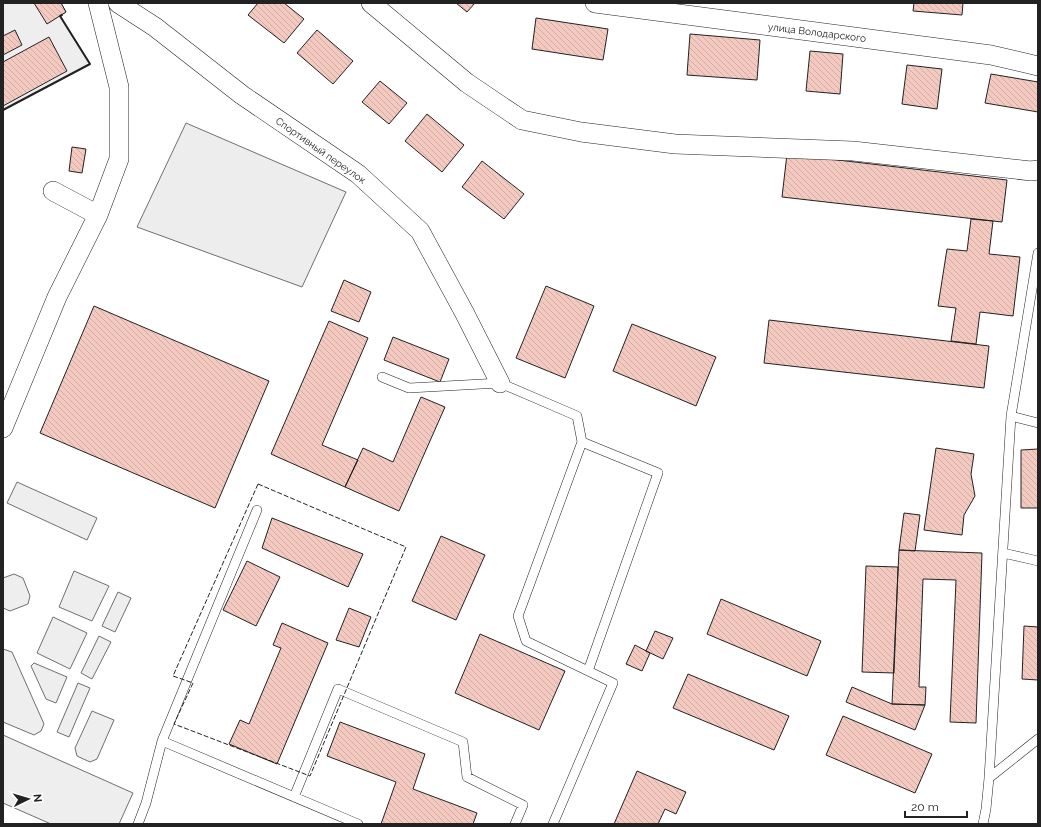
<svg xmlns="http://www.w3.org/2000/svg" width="1041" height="827" viewBox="0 0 1041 827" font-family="Raleway,sans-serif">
	<defs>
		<pattern id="building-back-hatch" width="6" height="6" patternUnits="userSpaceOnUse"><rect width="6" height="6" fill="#f3c9c0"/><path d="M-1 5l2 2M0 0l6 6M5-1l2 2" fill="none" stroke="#d0aca5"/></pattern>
	</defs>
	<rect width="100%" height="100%" fill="#fff"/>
	<path fill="#eee" stroke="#6f6f6f" d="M3 3H61L66 12 60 16 90 64 3 110Z
		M17 482 97 518 87 540 7 503Z
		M74 571 109 586 92 621 59 607Z
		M14 574 23 578 30 596 28 604 10 611 3 608V578Z
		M118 592 131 598 115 632 102 626Z
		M53 617 87 633 70 669 37 653Z
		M99 636 111 642 92 679 81 673Z
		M3 649 12 652 44 724 41 731 34 735 3 722Z
		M34 663 67 677 56 703 46 699 31 666Z
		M78 683 90 688 69 737 57 732Z
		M92 711 114 720 97 759 90 762 77 756 75 748Z
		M3 735 133 793 119 824H51L3 803Z"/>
	<path fill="#ededed" stroke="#6f6f6f" d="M186 123 346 192 302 287 137 227Z"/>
	<path fill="url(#building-back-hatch)" stroke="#222" d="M34 3H61L66 12 47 24Z
		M258 3H284L304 19 284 43 248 15Z
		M456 3H475L467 12Z
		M914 3H963L962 15 913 11Z
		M536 18 608 29 603 60 532 49Z
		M15 30 22 45 3 55V36Z
		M317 30 353 61 333 84 297 53Z
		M690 34 760 40 757 80 687 75Z
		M49 37 67 71 3 106V62Z
		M810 51 843 54 840 94 806 91Z
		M907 65 942 69 937 109 902 104Z
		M991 74 1038 82V112L985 103Z
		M380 81 407 103 389 124 362 102Z
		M427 114 464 145 442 172 405 141Z
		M72 147 86 149 82 173 69 171Z
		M787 154 1007 180 1002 222 782 197Z
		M482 161 524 194 504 219 462 187Z
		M971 219 993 221 989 254 1020 257 1013 316 980 312 976 344 951 341 956 308 938 306 947 249 967 251Z
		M344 280 371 292 359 322 331 311Z
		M546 286 594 306 565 378 516 358Z
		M94 306 269 381 215 508 40 433Z
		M769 320 989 346 984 388 764 363Z
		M329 321 368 338 322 445 358 460 345 487 271 454Z
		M632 324 716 357 696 406 613 371Z
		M393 337 449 359 440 382 384 360Z
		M421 397 445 407 399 511 345 487 363 448 393 462Z
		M936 448 974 454 971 474 975 496 964 515 962 535 924 530Z
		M1038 449V508H1021V450Z
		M904 513 920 515 915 551 899 550Z
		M272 518 363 554 348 587 262 548Z
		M441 536 485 555 456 620 412 601Z
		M899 550 982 553 976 723 950 722 956 580 923 579 919 687H926L925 705 892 704Z
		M247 561 280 577 256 626 223 610Z
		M866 566 898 567 894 673 862 672Z
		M721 599 821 641 807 676 707 634Z
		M349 608 371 617 359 647 336 640Z
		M282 623 328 643 277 764 229 744 240 720 249 724 281 648 273 645Z
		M1024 626 1038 627V680L1022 679Z
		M655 631 673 638 663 659 646 651Z
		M480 634 565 671 539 730 455 693Z
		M635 645 650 653 642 671 626 664Z
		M688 674 789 716 774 750 673 708Z
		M852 687 892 704 925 705 915 730 846 702Z
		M843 716 932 754 915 793 826 755Z
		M340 722 425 754 413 789 477 813 473 824H381L396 782 327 756Z
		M637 771 686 792 676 814 665 809 658 824H614Z"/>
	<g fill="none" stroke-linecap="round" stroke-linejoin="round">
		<defs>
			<path id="lane" d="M1038 253 1011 416 1038 423
				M382 377 409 388 500 383 577 416 582 442 518 616 526 641 613 683 553 824
				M582 442 658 473 588 671
				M1003 553 1038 561
				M162 741 257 510
				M989 778 1038 739
				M294 797 338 689 463 742 467 777 523 805 515 824
				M138 824 146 803 162 741 358 824
				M983 824 986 809 989 778 1011 416"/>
			<path id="street" d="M118 3 155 27 242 95 358 174 420 231 464 312 500 383
				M371 3 467 83 522 120 581 132 675 144 853 151 1031 171 1038 170
				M595 3 991 55 1038 66
				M53 191 98 215
				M3 428 57 297 98 215 119 159V87L98 3"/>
		</defs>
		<use href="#lane" stroke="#222" stroke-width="10"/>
		<use href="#street" stroke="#222" stroke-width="20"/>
		<use href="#lane" stroke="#fff" stroke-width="9"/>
		<use href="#street" stroke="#fff" stroke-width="19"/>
		<path stroke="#222" stroke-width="1" stroke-dasharray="5 2" stroke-linecap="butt" d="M258 484 406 547 310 776 174 724 193 683 173 676Z"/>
		<path stroke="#222" stroke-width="2" d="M3 110 90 64 60 16 62 15"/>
	</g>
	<g text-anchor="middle" stroke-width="3" stroke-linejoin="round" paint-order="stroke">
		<g font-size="10" fill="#222" stroke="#fff">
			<text transform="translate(817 32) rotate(7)" y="4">улица Володарского</text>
			<text transform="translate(321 150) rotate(35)" y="4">Спортивный переулок</text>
		</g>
	</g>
	<rect width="1041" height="827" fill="none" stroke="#222222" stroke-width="8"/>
	<g transform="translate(28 799) rotate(85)" stroke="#ffffff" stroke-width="3" paint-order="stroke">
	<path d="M0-3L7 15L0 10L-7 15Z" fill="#222222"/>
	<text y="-6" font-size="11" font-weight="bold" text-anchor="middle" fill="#222222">N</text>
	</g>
	<path d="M905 811v6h62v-6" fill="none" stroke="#222222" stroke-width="2"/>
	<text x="911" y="811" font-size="12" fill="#222222" stroke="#ffffff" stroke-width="3" paint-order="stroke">20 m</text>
</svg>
